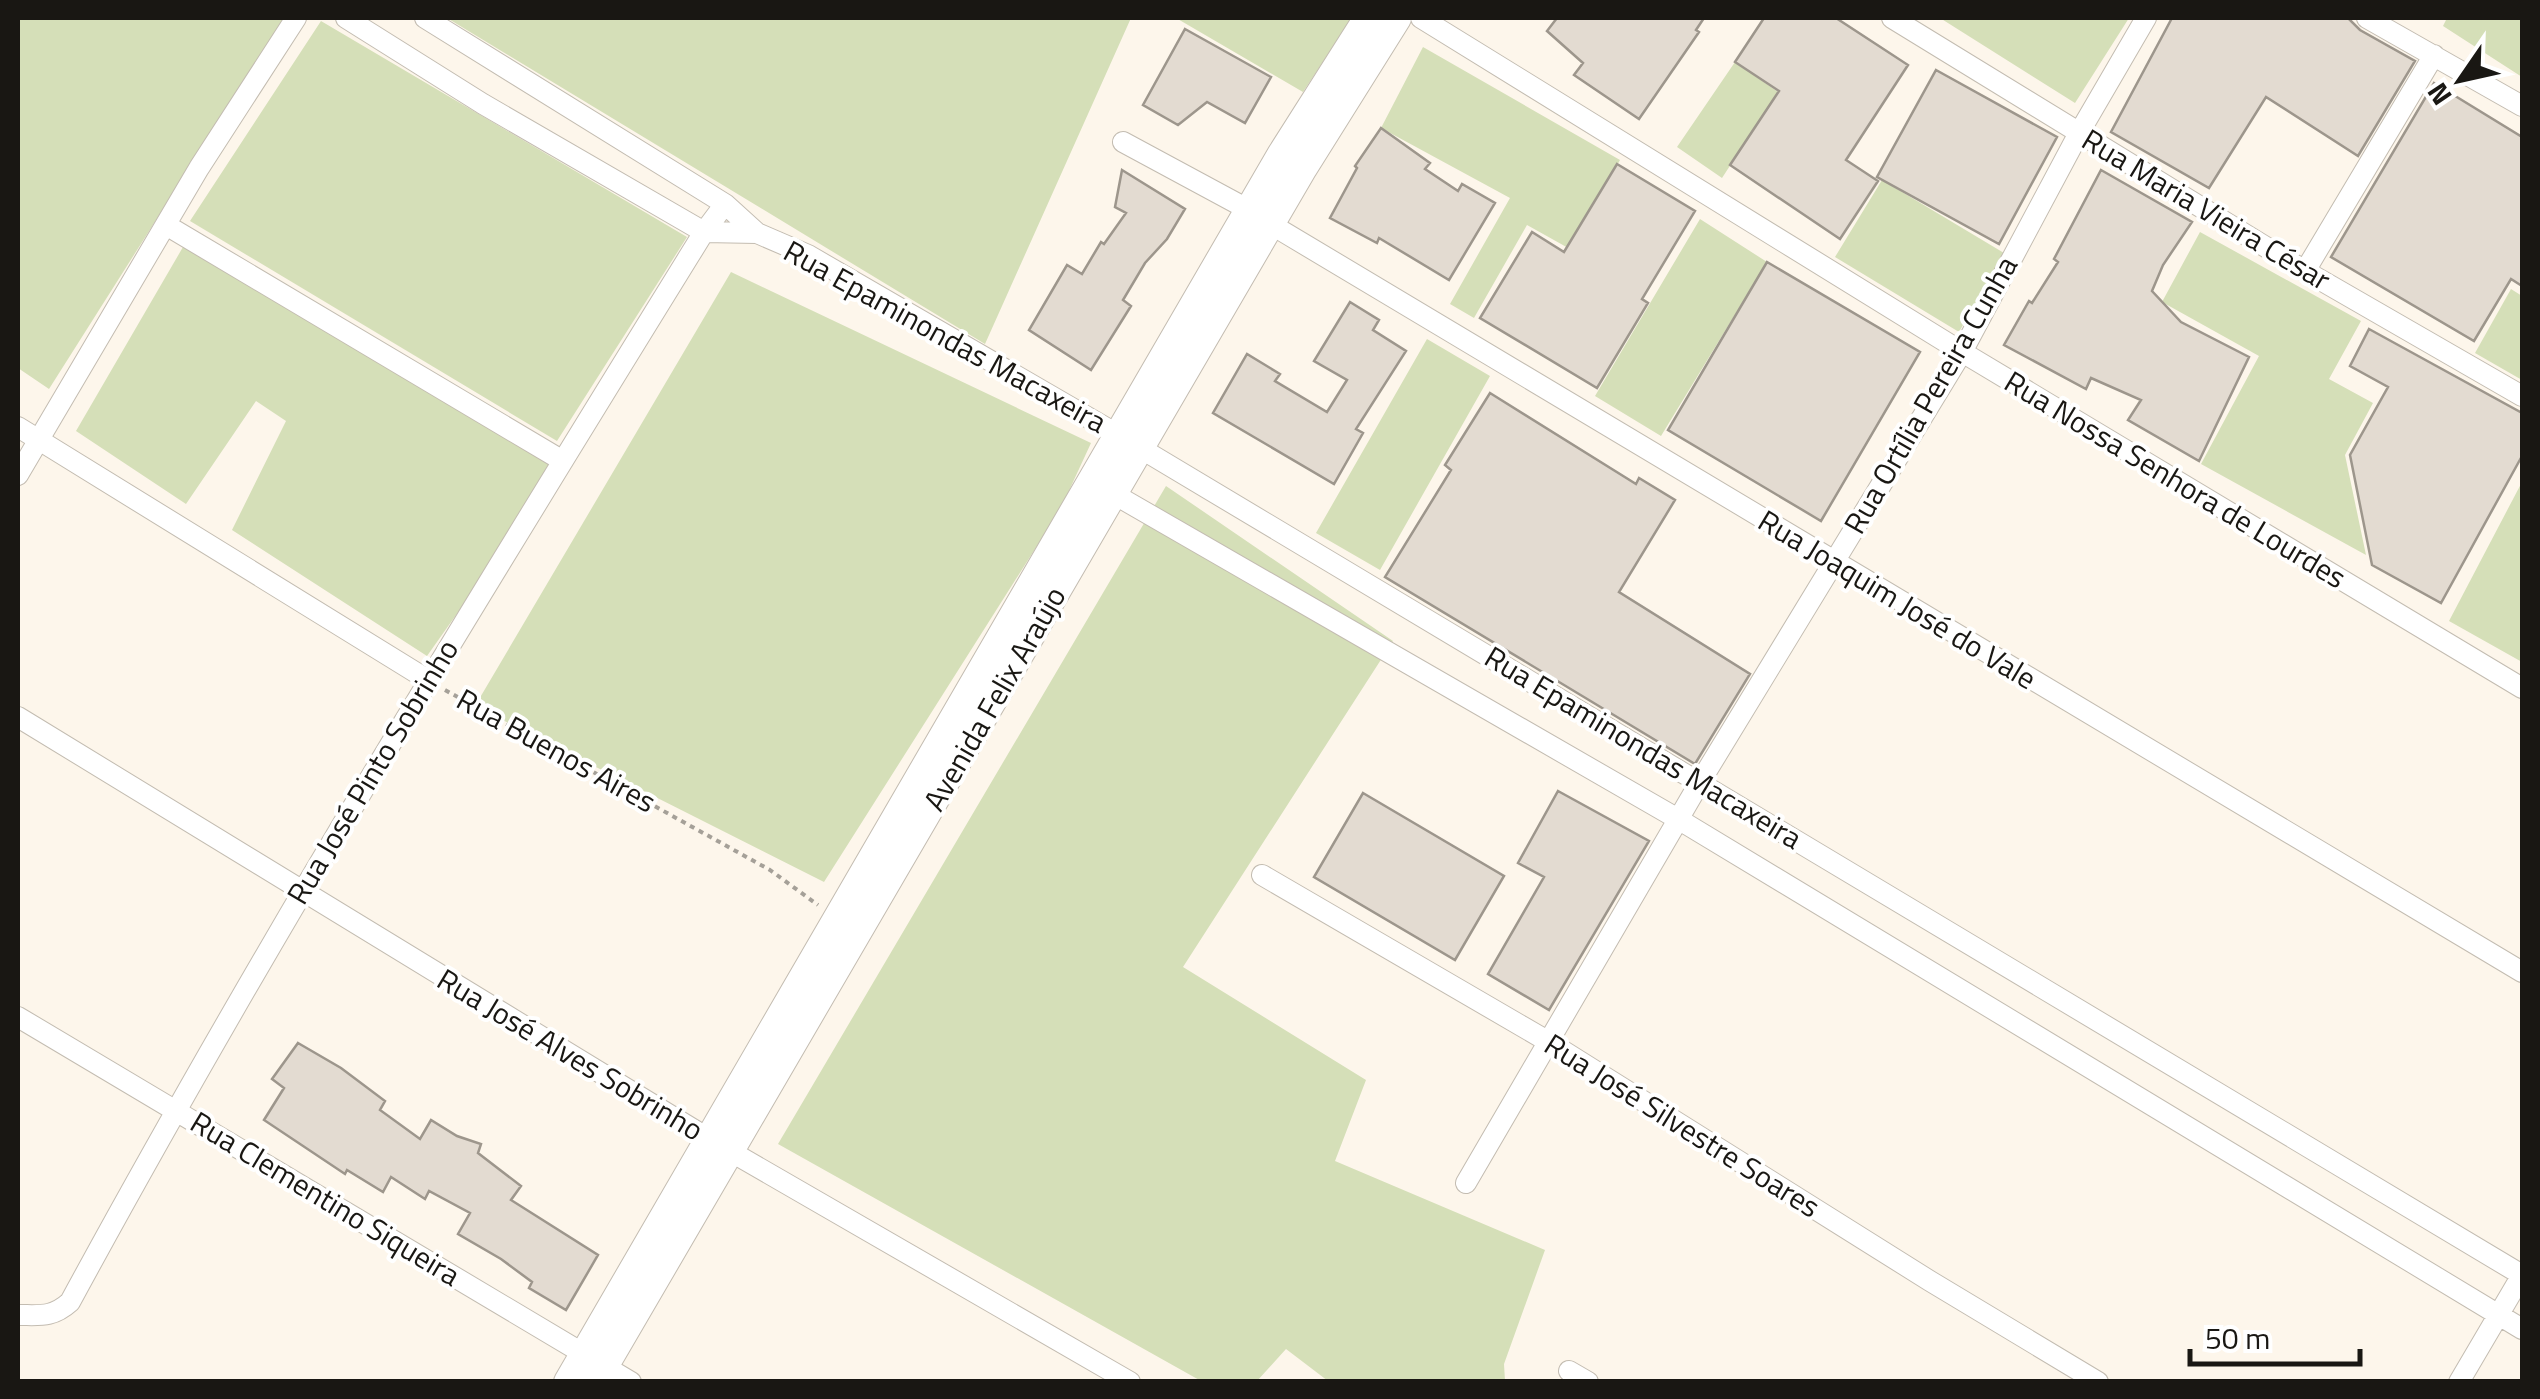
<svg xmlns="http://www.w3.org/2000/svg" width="2540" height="1399" viewBox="0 0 2540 1399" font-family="'Titillium Web',sans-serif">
	<rect width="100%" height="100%" fill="#fdf6eb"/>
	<path fill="#d5dfb8" d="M18 18H284L49 389 18 368Z
		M447 18H1131L985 344Z
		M1176 18H1352L1303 92Z
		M1940 18H2129L2075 103Z
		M2447 18H2522V77L2443 26Z
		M321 21 687 237 557 441 190 221Z
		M1423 47 1620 160 1570 249 1527 225 1474 318 1450 304 1510 198 1381 128Z
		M1735 62 1778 92 1722 178 1677 147Z
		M1882 180 2004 253 1959 332 1835 257Z
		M1700 219 1767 262 1661 436 1595 396Z
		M2200 232 2361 321 2329 379 2373 403 2345 455 2366 555 2201 464 2259 356 2162 302Z
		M183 247 553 455 548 485 427 656 232 530 286 421 256 401 186 504 76 431Z
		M731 272 1091 443 1061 508 824 882 475 706Z
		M2511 289 2522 296V380L2475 353Z
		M1427 339 1490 376 1380 570 1316 533Z
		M2522 482V662L2449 621Z
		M1166 486 1393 641 1183 967 1366 1080 1335 1161 1545 1250 1504 1364 1505 1381H1328L1286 1349 1257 1381H1201L778 1144Z"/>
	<path fill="#e3dbd1" stroke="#9d968c" stroke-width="2.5" d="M1557 18H1704L1696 30 1699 32 1639 119 1574 75 1583 63 1547 31Z
		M1764 18H1836L1908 65 1846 160 1878 181 1840 239 1730 165 1779 91 1735 62Z
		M2172 18H2348L2360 30 2415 61 2358 156 2266 97 2209 188 2111 132Z
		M1185 29 1271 77 1245 123 1207 102 1178 125 1143 105Z
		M1936 70 2057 137 1999 244 1877 177Z
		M2434 83 2522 137V286L2511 279 2474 341 2331 257Z
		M1381 128 1430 163 1425 169 1458 191 1462 184 1495 203 1449 280 1379 238 1377 243 1330 218 1357 168 1355 166Z
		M1617 164 1695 211 1642 299 1648 303 1597 388 1480 318 1532 232 1564 252Z
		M1122 170 1185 209 1167 239 1145 263 1123 300 1131 306 1091 370 1029 330 1067 265 1082 274 1101 242 1104 244 1126 213 1115 207Z
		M2101 170 2192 222 2163 265 2152 291 2181 322 2249 357 2199 461 2128 420 2141 400 2091 378 2086 389 2004 345 2029 301 2032 303 2058 262 2054 259Z
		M1767 262 1920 352 1821 521 1668 430Z
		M1350 302 1379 320 1373 330 1406 351 1356 429 1363 433 1334 484 1213 413 1247 354 1280 374 1275 381 1327 412 1347 380 1314 361Z
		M2369 329 2522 413V456L2441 603 2372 565 2350 455 2388 387 2350 366Z
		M1490 393 1636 484 1639 478 1675 500 1619 592 1750 674 1695 764 1385 577 1451 470 1445 465Z
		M1558 791 1649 841 1549 1010 1488 974 1544 877 1518 863Z
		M1363 793 1504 876 1455 960 1314 877Z
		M298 1043 341 1068 385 1101 380 1110 420 1139 431 1120 457 1136 481 1144 478 1153 521 1186 511 1200 598 1255 566 1310 529 1288 532 1282 501 1259 458 1234 470 1213 429 1191 425 1199 391 1177 383 1192 347 1170 345 1174 264 1120 284 1088 272 1079Z"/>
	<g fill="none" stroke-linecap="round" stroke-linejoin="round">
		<defs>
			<path id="street" d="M346 18 483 104 704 232 757 233 808 255 1120 436 2522 1275
				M425 18 725 204 757 233
				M1421 18 1962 352 2522 688
				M1892 18 2305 271 2522 396
				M2367 18 2522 106
				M1123 142 1251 211
				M166 225 563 461
				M1272 225 2522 972
				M2305 271 2434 55
				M18 427 428 680
				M18 475 199 168 296 18
				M1105 489 1678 819 2522 1329
				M18 717 709 1139 1130 1382
				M1262 875 1549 1042 1930 1281 2098 1382
				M18 1017 631 1382
				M1466 1183 1700 782 1962 352 2079 133 2146 18
				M18 1315C40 1315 52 1318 70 1302 268 937 486 585 704 232L725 204
				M1569 1371 1588 1382
				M2459 1382 2522 1275"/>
			<path id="secondary" d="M568 1382 1281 155 1368 18
				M595 1382 1303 168 1397 18"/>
		</defs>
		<use href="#street" stroke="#c3bcb1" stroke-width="22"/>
		<use href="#secondary" stroke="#c3bcb1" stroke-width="30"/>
		<path stroke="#a5a098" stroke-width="4" stroke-dasharray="5 5" stroke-linecap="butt" d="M445 690 770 870 818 905"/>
		<use href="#street" stroke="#fff" stroke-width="20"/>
		<use href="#secondary" stroke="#fff" stroke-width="28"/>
	</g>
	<g text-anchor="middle" stroke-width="8" stroke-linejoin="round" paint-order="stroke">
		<g font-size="30" fill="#191713" stroke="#fff">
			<text transform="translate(2206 210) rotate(31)" y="10">Rua Maria Vieira César</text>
			<text transform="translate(945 337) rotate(29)" y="10">Rua Epaminondas Macaxeira</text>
			<text transform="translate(1931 395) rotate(-60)" y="10">Rua Ortília Pereira Cunha</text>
			<text transform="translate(2175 480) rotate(31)" y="10">Rua Nossa Senhora de Lourdes</text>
			<text transform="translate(1897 600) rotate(31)" y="10">Rua Joaquim José do Vale</text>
			<text transform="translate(995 699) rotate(-60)" y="10">Avenida Felix Araújo</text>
			<text transform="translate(1643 748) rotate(31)" y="10">Rua Epaminondas Macaxeira</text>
			<text transform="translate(556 751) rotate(29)" y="10">Rua Buenos Aires</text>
			<text transform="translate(373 772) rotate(-59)" y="10">Rua José Pinto Sobrinho</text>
			<text transform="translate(570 1055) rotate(31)" y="10">Rua José Alves Sobrinho</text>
			<text transform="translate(1682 1126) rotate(32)" y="10">Rua José Silvestre Soares</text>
			<text transform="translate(325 1199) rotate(31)" y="10">Rua Clementino Siqueira</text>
		</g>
	</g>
	<rect width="2540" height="1399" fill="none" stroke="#191713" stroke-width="40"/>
	<g transform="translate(2460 80) rotate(236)" stroke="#ffffff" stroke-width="8" paint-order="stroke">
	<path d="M0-8L18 38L0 25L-18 38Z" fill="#191713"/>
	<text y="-15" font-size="28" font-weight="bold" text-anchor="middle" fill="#191713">N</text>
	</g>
	<path d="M2190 1349v15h170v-15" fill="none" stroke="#191713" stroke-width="5"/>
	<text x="2205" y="1349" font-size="30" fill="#191713" stroke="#ffffff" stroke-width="8" paint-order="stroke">50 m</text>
</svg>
